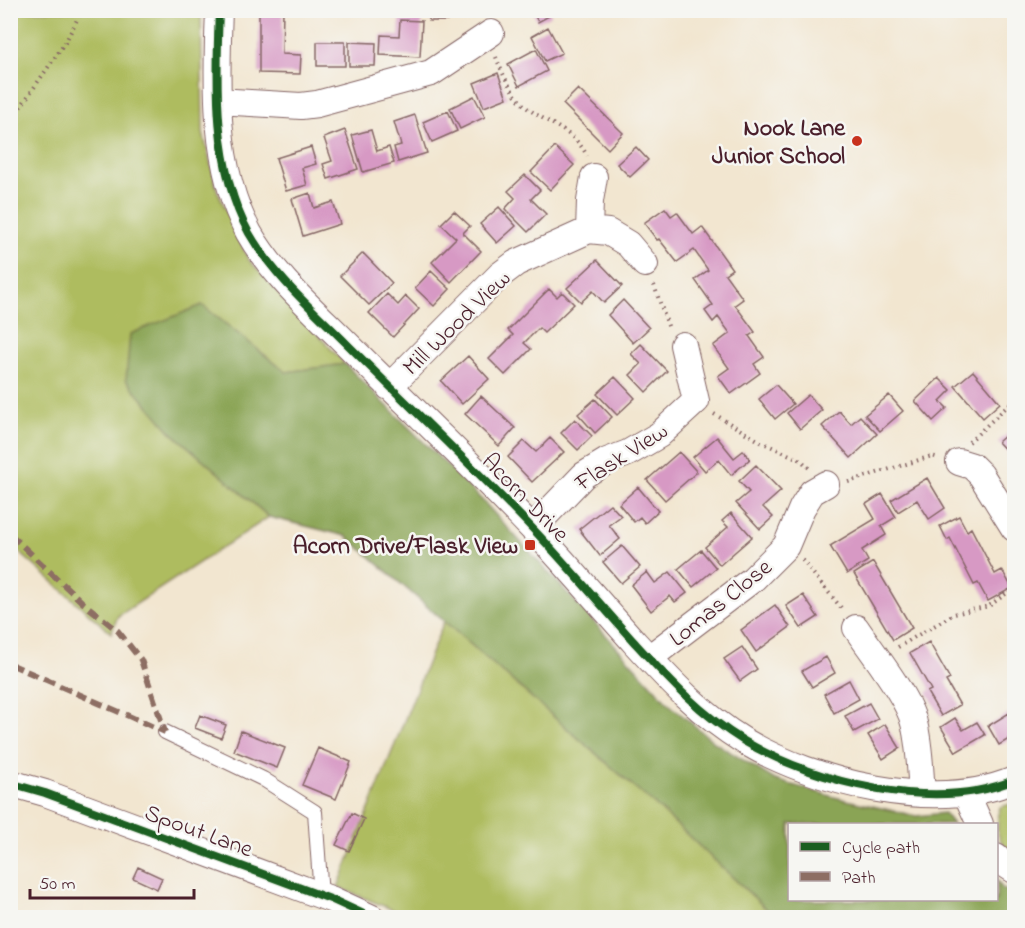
<svg xmlns="http://www.w3.org/2000/svg" width="1025" height="928" viewBox="0 0 1025 928" font-family="'Indie Flower',sans-serif">
	<rect width="100%" height="100%" fill="#f6f6f2"/>
	<filter id="ink" filterUnits="userSpaceOnUse"><feTurbulence type="fractalNoise" baseFrequency=".0167" numOctaves="2"/><feDisplacementMap in="SourceGraphic" scale="12" xChannelSelector="R" yChannelSelector="G"/><feConvolveMatrix kernelMatrix="1 2 1 2 8 2 1 2 1" color-interpolation-filters="sRGB"/></filter>
	<filter id="wash" filterUnits="userSpaceOnUse"><feTurbulence type="fractalNoise" baseFrequency=".008" numOctaves="4" result="noise"/><feDisplacementMap in="SourceGraphic" scale="24" xChannelSelector="R" yChannelSelector="G"/><feGaussianBlur stdDeviation="1.35" result="paint"/><feColorMatrix in="noise" values="0 0 0 0 0 0 0 0 0 0 0 0 0 0 0 0 0 1.4 0 .05"/><feComposite in="paint" operator="in"/></filter>
	<g filter="url(#wash)">
		<rect width="100%" height="100%" fill="#f2e6d0"/>
		<path fill="#aebc5e" stroke="#7c6e44" stroke-width="1.5" d="M11 11H201L203 133 217 190 248 259 345 364 286 372 202 305 170 431 269 517 118 616 111 633 11 545Z
			M444 621 662 811 775 917H410L338 887Z
			M1014 803V853H1013C994 838 996 830 1000 807Z"/>
		<path fill="#8aa455" stroke="#6a6240" stroke-width="1.5" d="M202 305 286 372 345 364 483 501 670 705 714 742 775 780 834 797 916 816 944 813 953 824H790V900H996L997 881 1003 889 1014 893V917H775L662 811 346 536 269 517 170 431 126 380 130 334Z"/>
		<g id="blocks">
			<path fill="#d799c4" d="M259 10H283L282 54 301 55 300 74 259 73Z
				M429 10H472V14H447V21H429Z
				M532 10H549L551 15 538 22Z
				M400 20 422 21 420 57 380 55 381 35 399 36Z
				M548 27 562 53 545 61 532 36Z
				M317 42H345V66H317Z
				M349 42 376 43 375 66H349Z
				M536 49 547 71 519 86 508 64Z
				M498 73 507 98 484 107 474 83Z
				M578 89 623 133 608 149 563 104Z
				M474 96 485 117 460 129 450 108Z
				M448 111 457 131 432 142 423 122Z
				M415 115 427 153 398 162 394 147 401 145 394 122Z
				M345 130 358 169 328 179 323 164 332 161 324 138Z
				M371 130 377 151 389 147 394 163 363 172 352 135Z
				M311 147 316 164 302 168 307 185 286 191 276 158Z
				M555 147 574 165 550 190 531 172Z
				M636 147 648 160 630 177 617 164Z
				M525 175 540 190 531 199 546 214 528 232 505 209 515 198 508 191Z
				M310 193 314 208 333 202 340 224 303 236 292 199Z
				M499 207 516 226 497 243 480 224Z
				M665 208 671 216 677 212 693 234 702 227 732 269 725 274 743 299 735 305 755 332 749 336 764 357 754 364 760 373 731 394 718 376 729 368 713 346 730 333 718 317 713 322 705 311 713 305 695 280 708 270 694 250 677 262 659 239 657 240 644 223Z
				M454 211 470 226 463 233 481 251 451 282 432 262 456 238 441 224Z
				M363 253 392 283 369 305 340 276Z
				M597 260 622 286 604 303 593 291 581 302 567 288Z
				M431 271 450 289 434 306 415 288Z
				M549 289 557 297 562 292 574 304 544 333 539 328 524 343 531 349 505 375 489 359 513 335 508 330Z
				M387 294 398 305 406 296 419 309 393 337 369 313Z
				M623 300 649 328 633 343 608 315Z
				M641 344 667 371 646 392 630 375 641 364 631 354Z
				M468 356 489 379 462 404 441 381Z
				M973 371 1000 403 983 418 955 386Z
				M615 377 635 398 617 415 597 394Z
				M939 378 951 390 940 401 947 408 933 421 915 401Z
				M776 385 793 404 775 419 759 399Z
				M808 395 822 410 800 429 787 413Z
				M889 395 903 411 880 431 865 415Z
				M481 396 515 428 499 446 465 414Z
				M595 399 612 417 595 433 578 414Z
				M839 411 851 424 860 416 877 434 851 458 822 426Z
				M575 419 592 436 578 450 561 433Z
				M1014 428V457L1013 458 998 442Z
				M717 437 734 458 743 451 750 459 731 475 719 460 705 471 693 457Z
				M550 438 564 452 532 482 508 457 524 441 536 452Z
				M679 452 697 472 665 500 647 480Z
				M756 465 781 491 763 507 773 517 760 529 736 503 749 492 739 481Z
				M927 478 945 508 929 519 917 500 898 512 891 500Z
				M638 487 658 511 645 523 640 517 634 522 619 504Z
				M882 494 896 517 881 526 886 535 862 550 868 561 847 574 830 546 875 519 866 504Z
				M610 504 621 516 609 525 620 539 600 556 579 529Z
				M731 513 752 537 720 565 705 547 728 527 722 521Z
				M959 516 967 531 971 528 995 574 1002 570 1012 588 988 601 978 583 974 585 950 538 947 540 940 526Z
				M622 546 640 567 621 583 603 562Z
				M701 550 716 568 693 587 678 569Z
				M873 562 912 628 893 640 854 574Z
				M647 572 655 583 670 572 687 593 675 602 670 596 651 611 631 585Z
				M803 595 818 617 801 628 786 606Z
				M775 605 790 627 756 652 741 630Z
				M929 642 950 679 946 681 960 705 941 716 927 692 931 690 910 653Z
				M742 647 757 669 740 681 724 659Z
				M826 657 835 673 812 687 802 671Z
				M849 680 859 699 834 713 824 694Z
				M869 703 878 719 854 732 845 716Z
				M1009 713 1014 722V736L999 745 988 726Z
				M200 715 226 725 221 738 195 728Z
				M955 718 963 730 977 722 985 735 956 752 941 727Z
				M885 724 900 748 883 759 868 735Z
				M241 731 285 748 277 768 234 751Z
				M318 748 351 762 336 799 302 785Z
				M352 813 364 819 349 851 336 845Z
				M138 867 162 878 157 889 133 878Z"/>
		</g>
	</g>
	<g filter="url(#ink)">
		<use href="#blocks" fill-opacity="0" stroke="#856565" stroke-width="1.5"/>
		<g fill="none" stroke-linecap="round" stroke-linejoin="round">
			<defs>
				<path id="service" d="M165 732 263 779 315 812 321 896"/>
				<path id="minor" d="M219 10C216 82 213 168 249 233 273 275 312 309 346 343 408 405 472 465 533 529 568 566 601 605 635 643 669 680 700 714 744 741 815 783 935 813 1014 780
					M218 101 301 106 317 104 431 73 491 33
					M589 230 590 201 594 177
					M389 387 500 275 516 263 589 230 608 232 628 244 645 264
					M959 462 972 466 981 475 1014 528
					M533 528 584 475 607 461 628 453 659 435 696 401 683 345
					M856 628C872 652 908 697 914 723 920 746 920 770 922 793
					M649 658 753 579 786 546 802 508 812 492 826 484
					M10 783 45 793 333 900 372 918
					M966 793 980 824
					M996 857 1000 861 1014 870"/>
			</defs>
			<use href="#service" stroke="#856565" stroke-width="16"/>
			<use href="#minor" stroke="#856565" stroke-width="28"/>
			<path stroke="#856565" stroke-width="4" stroke-dasharray="1.5 4.5" stroke-linecap="butt" d="M496 57C502 73 512 94 525 106 546 124 575 130 587 156
				M10 122 65 43 82 10
				M654 285 669 329
				M714 414 761 442 801 460 809 468
				M969 442 1014 400
				M848 482 932 456 939 458
				M802 560 843 610
				M898 647 954 614 989 606 1014 588"/>
			<use href="#service" stroke="#fff" stroke-width="14"/>
			<use href="#minor" stroke="#fff" stroke-width="26"/>
			<path stroke="#8d6e63" stroke-width="6" stroke-dasharray="12 6" stroke-linecap="butt" d="M10 534 82 602 118 631 141 660 165 732
				M10 664 165 732"/>
			<defs>
				<path id="cycleway" d="M219 10C216 82 213 168 249 233 273 275 312 309 346 343 408 405 472 465 533 529 568 566 601 605 635 643 669 680 700 714 744 741 815 783 935 813 1014 780
					M10 783 45 793 333 900 372 918"/>
			</defs>
			<use href="#cycleway" stroke="#f6f6f2" stroke-width="11"/>
			<use href="#cycleway" stroke="#1b5e20" stroke-width="8"/>
		</g>
	</g>
	<g fill="#c8321e" stroke="#f6f6f2" stroke-width="2">
		<circle cx="857" cy="141" r="6"/>
		<rect x="524" y="539" width="12" height="12" rx="3"/>
	</g>
	<g text-anchor="middle" stroke-width="5" stroke-linejoin="round" paint-order="stroke">
		<g font-size="24" font-weight="bold" fill="#4a1f2b" stroke="#f6f6f2" text-anchor="end">
			<text x="845" y="135">Nook Lane<tspan x="845" dy="28">Junior School</tspan></text>
			<text x="518" y="553">Acorn Drive/Flask View</text>
		</g>
		<g font-size="24" fill="#4a1f2b" stroke="#f6f6f2">
			<text transform="translate(456 322) rotate(-44)" y="8">Mill Wood View</text>
			<text transform="translate(621 456) rotate(-33)" y="8">Flask View</text>
			<text transform="translate(526 497) rotate(46)" y="8">Acorn Drive</text>
			<text transform="translate(720 602) rotate(-39)" y="8">Lomas Close</text>
			<text transform="translate(199 830) rotate(20)" y="8">Spout Lane</text>
		</g>
	</g>
	<rect width="1025" height="928" fill="none" stroke="#f6f6f2" stroke-width="36"/>
	<rect x="788" y="823" width="210" height="78" fill="#f6f6f2" stroke="#b1a0a2" stroke-width="1.5"/>
	<rect x="800" y="842" width="30" height="9" fill="#1b5e20" stroke="#b1a0a2" stroke-width="1.5"/>
	<text x="842" y="853" font-size="18" fill="#4a1f2b">Cycle path</text>
	<rect x="800" y="872" width="30" height="9" fill="#8d6e63" stroke="#b1a0a2" stroke-width="1.5"/>
	<text x="842" y="883" font-size="18" fill="#4a1f2b">Path</text>
	<path d="M30 889v9h164v-9" fill="none" stroke="#4a1f2b" stroke-width="3"/>
	<text x="39" y="889" font-size="18" fill="#4a1f2b" stroke="#f6f6f2" stroke-width="4.5" paint-order="stroke">50 m</text>
</svg>
